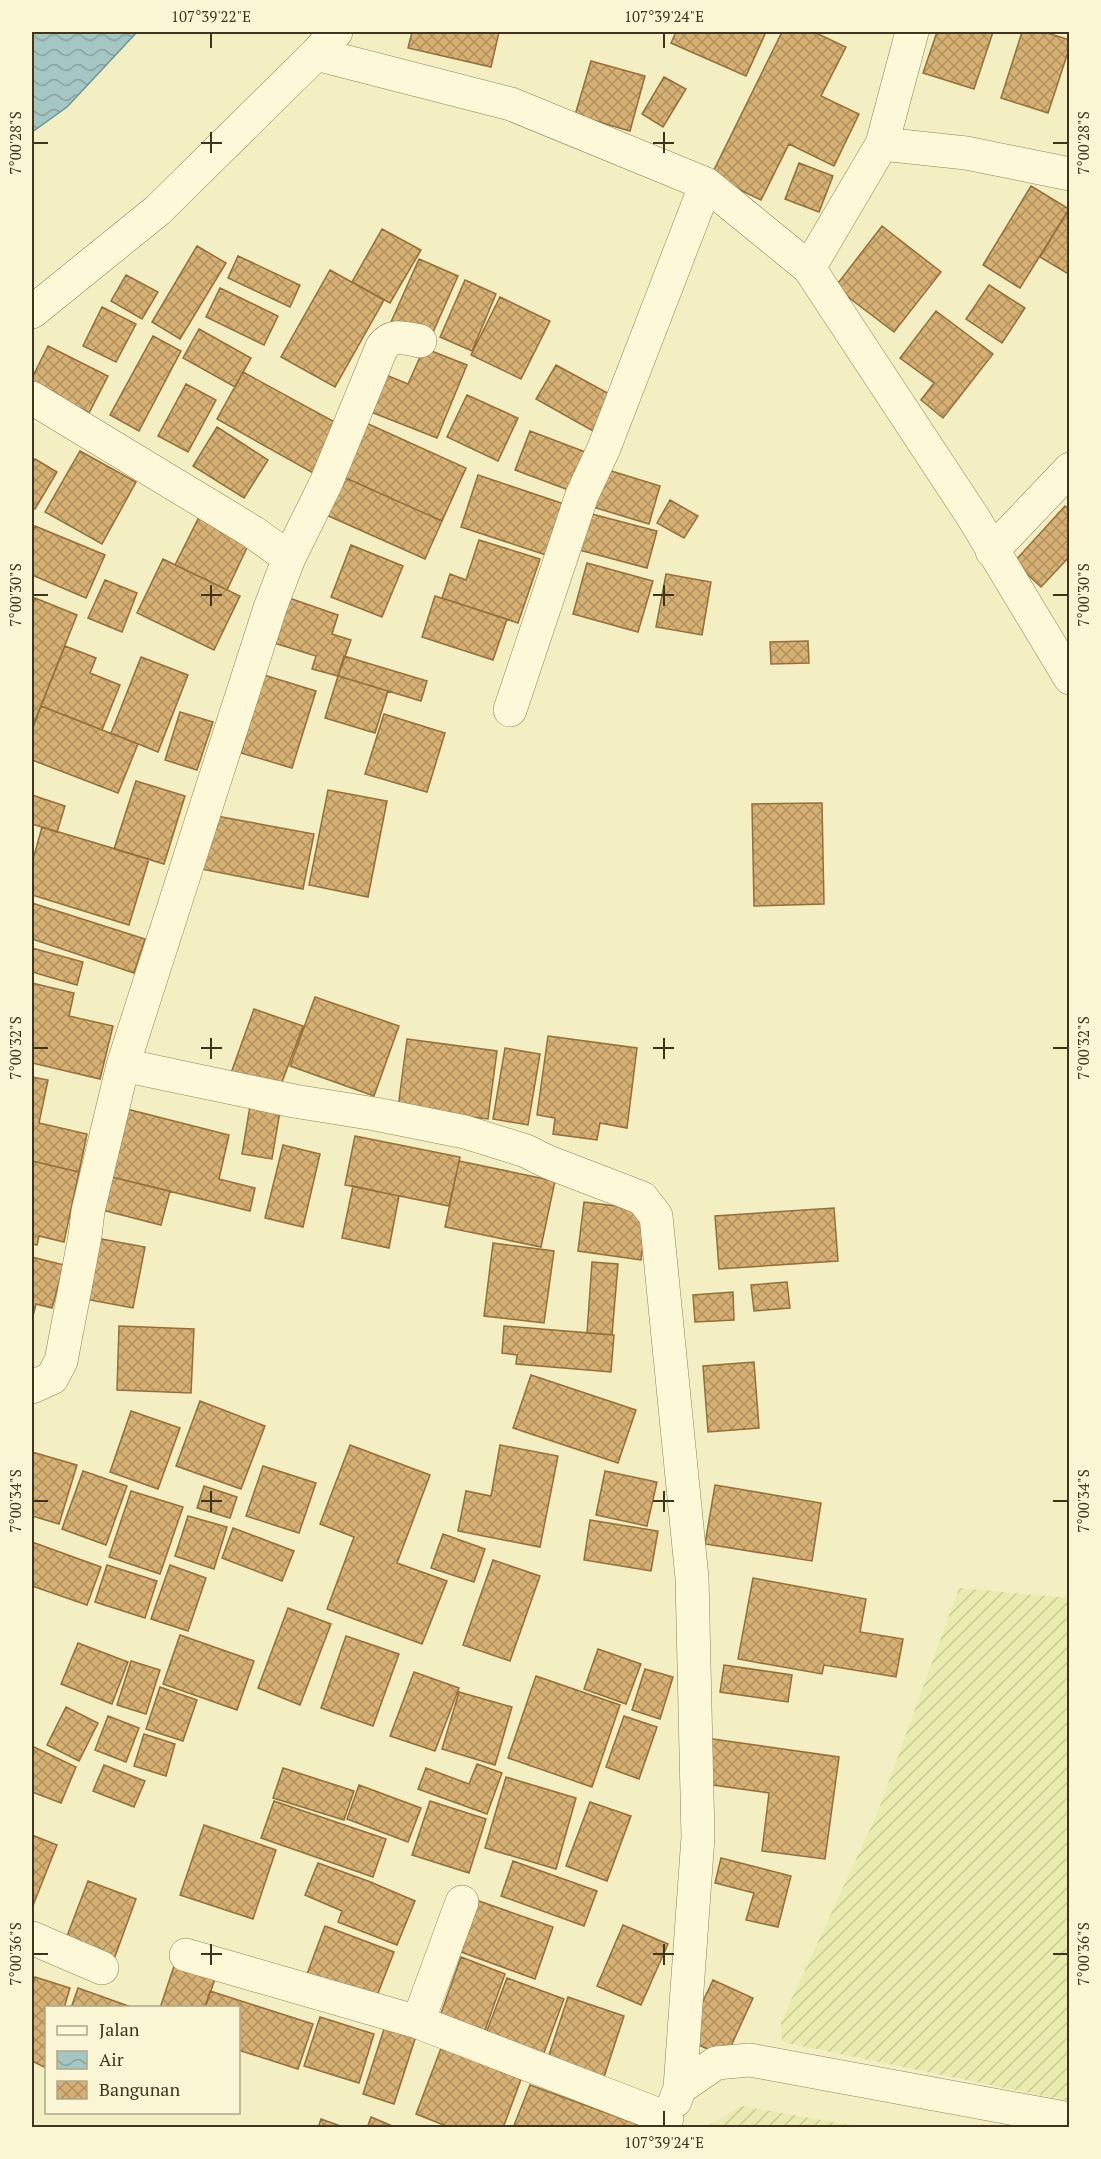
<svg xmlns="http://www.w3.org/2000/svg" width="1101" height="2159" viewBox="0 0 1101 2159" font-family="'PT Serif',serif">
	<defs>
		<pattern id="farmland-furrows" width="10" height="10" patternUnits="userSpaceOnUse" patternTransform="scale(1.5)"><rect width="10" height="10" fill="#e9ebaf"/><path d="M-1 1l2-2M0 10L10 0M9 11l2-2" fill="none" stroke="#c9ca96"/></pattern>
		<pattern id="water-waves" width="16" height="10" patternUnits="userSpaceOnUse" patternTransform="scale(1.5)"><rect width="16" height="10" fill="#a6c6c3"/><path d="M0 5q4-4 8 0t8 0" fill="none" stroke="#89a29e"/></pattern>
		<pattern id="building-cross-hatch" width="8" height="8" patternUnits="userSpaceOnUse" patternTransform="scale(1.5)"><rect width="8" height="8" fill="#d7b174"/><path d="M0 0l8 8M0 8l8-8" fill="none" stroke="#b0915f"/></pattern>
	</defs>
	<rect width="100%" height="100%" fill="#f4efc3"/>
	<path fill="url(#farmland-furrows)" d="M959 1588 1069 1598V2101L782 2042 781 2022 877 1814Z
		M742 2106 861 2127H706Z"/>
	<path fill="url(#water-waves)" stroke="#6b9694" stroke-width="1.5" d="M32 32H137L67 107 32 132Z"/>
	<path fill="url(#building-cross-hatch)" stroke="#946f39" stroke-width="1.5" d="M412 32H499L491 67 408 48Z
		M676 32H766L746 76 671 43Z
		M782 32H814L846 47 821 96 859 114 834 166 789 144 761 200 711 176Z
		M937 32H993L974 89 923 73Z
		M1022 32H1044L1070 40V46L1048 113 1001 98Z
		M591 61 645 76 630 131 575 115Z
		M664 77 686 89 663 127 642 114Z
		M799 163 833 176 819 212 785 199Z
		M1031 186 1069 209 1020 288 983 265Z
		M1069 209H1070V275L1040 257Z
		M882 226 941 272 894 332 835 287Z
		M382 229 421 250 390 303 352 282Z
		M197 246 226 263 180 339 152 322Z
		M238 256 300 285 290 307 228 278Z
		M419 259 458 276 430 339 391 322Z
		M330 270 384 300 335 387 281 357Z
		M126 275 158 292 142 319 111 301Z
		M465 280 496 294 472 351 440 337Z
		M989 285 1025 308 1002 343 966 319Z
		M220 288 278 316 264 345 206 317Z
		M500 297 550 321 521 379 471 355Z
		M102 307 136 324 116 362 83 346Z
		M936 311 993 354 943 418 921 400 934 383 900 358Z
		M199 329 251 358 235 387 183 358Z
		M153 336 181 351 139 431 110 415Z
		M48 346 108 376 89 413 32 383V378Z
		M424 348 467 365 437 438 371 412 386 375 408 384Z
		M556 365 613 396 593 431 536 399Z
		M243 372 342 426 315 474 217 419Z
		M186 384 216 400 188 452 158 436Z
		M467 395 518 418 498 461 447 437Z
		M364 422 466 468 442 521 339 475Z
		M217 427 268 460 244 498 193 466Z
		M530 431 588 453 574 492 515 470Z
		M80 451 136 482 102 544 45 512Z
		M35 459 57 472 35 509 32 507V464Z
		M605 469 660 486 649 524 593 507Z
		M339 475 442 521 425 559 322 513Z
		M478 475 567 505 549 556 461 527Z
		M670 500 698 516 684 538 657 523Z
		M1065 506 1070 510V556L1041 587 1014 562Z
		M201 513 252 537 227 590 175 565Z
		M588 513 657 531 647 568 579 550Z
		M35 526 105 555 86 598 32 575V533Z
		M479 540 540 559 518 623 442 598 450 574 466 580Z
		M351 545 403 566 382 617 331 597Z
		M163 559 240 596 214 650 137 613Z
		M587 563 653 581 638 632 573 614Z
		M666 574 711 582 702 635 656 627Z
		M105 580 137 593 122 632 88 618Z
		M435 596 507 619 493 660 422 637Z
		M35 598 77 615 32 728V605Z
		M289 598 338 615 332 634 351 640 338 676 312 669 316 656 274 643Z
		M808 641 809 663 771 664 770 642Z
		M65 646 96 658 90 673 120 685 102 730 41 706Z
		M344 656 427 681 421 701 338 676Z
		M141 657 188 675 158 752 111 733Z
		M264 675 316 691 292 768 241 753Z
		M338 676 388 691 375 733 325 718Z
		M41 706 138 744 118 793 32 760V730Z
		M180 712 213 722 197 770 165 760Z
		M384 714 445 733 427 792 365 774Z
		M136 781 185 796 164 864 114 849Z
		M328 790 387 801 368 897 309 885Z
		M32 795 65 806 57 832 32 824Z
		M822 803 824 904 754 906 752 804Z
		M211 815 314 834 303 889 201 869Z
		M42 827 149 859 129 925 32 895V863Z
		M32 903 145 939 134 973 32 939Z
		M32 948 83 962 77 985 32 972Z
		M32 983 74 993 69 1016 113 1026 100 1079 32 1063Z
		M315 997 399 1026 374 1096 290 1066Z
		M254 1009 303 1026 279 1090 231 1073Z
		M548 1036 637 1048 627 1128 600 1123 597 1140 553 1134 555 1118 537 1115Z
		M407 1039 497 1051 488 1119 398 1108Z
		M505 1048 540 1054 528 1125 493 1119Z
		M32 1077 48 1080 39 1123 87 1134 79 1172 32 1161Z
		M115 1106 229 1135 219 1179 255 1188 250 1211 99 1174Z
		M250 1106 280 1111 272 1159 242 1154Z
		M355 1136 460 1157 449 1206 345 1185Z
		M283 1145 320 1154 303 1227 265 1218Z
		M32 1161 79 1172 64 1242 39 1236 37 1245 32 1244Z
		M459 1161 555 1181 541 1247 445 1227Z
		M99 1174 170 1191 161 1225 90 1207Z
		M353 1186 399 1196 389 1248 342 1238Z
		M584 1202 648 1210 641 1260 578 1251Z
		M834 1208 838 1261 719 1269 715 1216Z
		M91 1237 145 1247 133 1308 79 1298Z
		M493 1243 554 1251 544 1323 484 1316Z
		M32 1257 64 1265 52 1308 36 1304 32 1320Z
		M592 1262 618 1264 612 1335 587 1333Z
		M787 1282 790 1308 754 1311 751 1285Z
		M733 1292 734 1320 695 1322 693 1295Z
		M119 1326 194 1329 191 1393 117 1390Z
		M504 1326 614 1335 611 1372 516 1364 517 1355 502 1353Z
		M754 1362 759 1428 708 1432 703 1366Z
		M531 1375 636 1410 618 1463 513 1428Z
		M200 1401 265 1426 241 1489 176 1466Z
		M131 1411 180 1428 158 1489 110 1472Z
		M350 1445 430 1475 397 1563 447 1581 422 1644 327 1609 354 1537 320 1524Z
		M500 1445 558 1456 540 1547 458 1531 466 1491 491 1496Z
		M32 1452 77 1465 59 1524 32 1516Z
		M263 1466 316 1483 299 1533 246 1516Z
		M83 1471 127 1486 106 1545 62 1529Z
		M605 1471 657 1482 647 1526 596 1515Z
		M715 1485 821 1503 812 1561 705 1544Z
		M204 1486 237 1497 230 1518 197 1508Z
		M131 1491 183 1507 160 1574 109 1557Z
		M188 1516 227 1527 214 1569 175 1556Z
		M590 1520 658 1531 651 1571 584 1560Z
		M233 1528 294 1551 282 1581 222 1558Z
		M443 1534 485 1549 474 1582 431 1568Z
		M32 1542 101 1567 87 1605 32 1586Z
		M493 1560 540 1576 510 1661 463 1645Z
		M107 1565 157 1581 145 1618 95 1602Z
		M170 1565 206 1578 188 1631 151 1619Z
		M753 1578 866 1599 860 1632 903 1639 896 1677 824 1665 822 1674 738 1659Z
		M288 1608 331 1624 300 1705 258 1688Z
		M180 1635 254 1661 237 1710 163 1684Z
		M346 1636 399 1654 373 1726 321 1708Z
		M78 1643 128 1662 112 1704 61 1684Z
		M598 1649 641 1664 626 1704 584 1689Z
		M131 1661 160 1670 146 1714 117 1705Z
		M724 1665 792 1675 788 1702 720 1692Z
		M645 1669 673 1677 660 1719 632 1710Z
		M414 1672 459 1688 435 1751 390 1736Z
		M536 1676 620 1705 592 1787 508 1758Z
		M160 1687 197 1700 183 1741 146 1729Z
		M459 1692 512 1707 495 1765 442 1749Z
		M66 1707 98 1723 79 1761 47 1745Z
		M108 1716 139 1728 126 1762 95 1750Z
		M624 1716 657 1727 639 1779 606 1767Z
		M144 1734 175 1744 166 1776 134 1766Z
		M706 1738 839 1757 825 1859 762 1851 769 1793 699 1783Z
		M32 1746 76 1767 61 1803 32 1792Z
		M477 1764 502 1773 487 1814 418 1789 426 1768 469 1784Z
		M104 1765 145 1781 134 1807 93 1791Z
		M283 1768 354 1791 344 1820 273 1798Z
		M506 1777 576 1798 556 1869 485 1848Z
		M359 1785 421 1808 408 1842 347 1819Z
		M274 1801 386 1839 373 1877 261 1838Z
		M430 1801 486 1819 469 1873 412 1855Z
		M590 1802 631 1816 607 1881 566 1866Z
		M204 1825 276 1850 253 1919 180 1895Z
		M32 1835 57 1845 32 1908Z
		M721 1858 791 1876 778 1927 746 1920 754 1893 715 1883Z
		M513 1861 597 1891 584 1926 501 1896Z
		M318 1863 368 1881 415 1901 397 1945 338 1922 342 1911 305 1895Z
		M88 1881 136 1899 113 1962 64 1944Z
		M479 1901 553 1927 535 1979 461 1952Z
		M623 1925 668 1944 641 2005 597 1986Z
		M325 1926 394 1952 375 2001 307 1974Z
		M461 1957 505 1974 483 2036 439 2019Z
		M174 1966 215 1979 205 2008H160Z
		M35 1977 70 1988 64 2008H46V2060L44 2067 32 2061V1985Z
		M507 1978 564 1999 542 2058 485 2036Z
		M713 1980 753 1998 726 2057 685 2039Z
		M78 1988 134 2008H71Z
		M210 1991 313 2024 298 2069 238 2050V2008H205Z
		M568 1997 624 2016 603 2080 547 2061Z
		M320 2017 374 2034 359 2083 304 2066Z
		M385 2026 416 2036 394 2104 363 2094Z
		M443 2043 523 2074 503 2128H451L416 2114Z
		M530 2085 637 2124 636 2128H513Z
		M371 2117 397 2128H367Z
		M321 2119 346 2128H318Z"/>
	<g fill="none" stroke-linecap="round" stroke-linejoin="round">
		<defs>
			<path id="street" d="M316 54 511 104 706 184 809 268 973 517 1070 678
				M882 144 966 153 1070 174
				M809 268 882 144 912 32
				M32 312 158 210 316 54 336 32
				M32 398 253 532 289 558
				M992 551 1070 469
				M510 710 582 495 604 448 706 184
				M123 1065 294 1101 375 1114 465 1132 526 1151 548 1162 642 1198 656 1216 692 1578 698 1837 680 2088
				M32 1387 52 1378 61 1361 85 1236 88 1211 123 1065 270 608 289 558 326 483 382 347C392 333 405 338 420 341
				M32 1938 102 1968
				M186 1955 418 2022 667 2118
				M418 2022 462 1902
				M675 2101 680 2088 716 2063 750 2060 1070 2119"/>
		</defs>
		<use href="#street" stroke="#918157" stroke-width="34"/>
		<use href="#street" stroke="#fdf9d8" stroke-width="33"/>
	</g>
	<path fill="none" stroke="#3f341d" stroke-width="2" d="M211 33V48M664 33V48M211 132V153M664 132V153M33 143H48M201 143H222M653 143H674M1053 143H1068M211 585V606M664 585V606M33 595H48M201 595H222M653 595H674M1053 595H1068M211 1038V1059M664 1038V1059M33 1048H48M201 1048H222M653 1048H674M1053 1048H1068M211 1491V1512M664 1491V1512M33 1501H48M201 1501H222M653 1501H674M1053 1501H1068M211 1944V1965M664 1944V1965M33 1954H48M201 1954H222M653 1954H674M1053 1954H1068M664 2111V2126"/>
	<rect width="1101" height="2159" fill="none" stroke="#faf6d4" stroke-width="66"/>
	<rect x="45" y="2006" width="195" height="108" fill="#faf6d4" stroke="#afa88b" stroke-width="1.5"/>
	<rect x="57" y="2026" width="30" height="9" fill="#fdf9d8" stroke="#afa88b" stroke-width="1.5"/>
	<text x="99" y="2036" font-size="18" fill="#3f341d">Jalan</text>
	<rect x="57" y="2051" width="30" height="18" fill="url(#water-waves)" stroke="#afa88b" stroke-width="1.5"/>
	<text x="99" y="2066" font-size="18" fill="#3f341d">Air</text>
	<rect x="57" y="2081" width="30" height="18" fill="url(#building-cross-hatch)" stroke="#afa88b" stroke-width="1.5"/>
	<text x="99" y="2096" font-size="18" fill="#3f341d">Bangunan</text>
	<rect x="33" y="33" width="1035" height="2093" fill="none" stroke="#3f341d" stroke-width="2"/>
	<g font-size="15" text-anchor="middle" fill="#3f341d">
		<text x="211" y="22">107°39'22"E</text>
		<text x="664" y="22">107°39'24"E</text>
		<text transform="translate(16 143) rotate(-90)" y="5">7°00'28"S</text>
		<text transform="translate(1084 143) rotate(-90)" y="5">7°00'28"S</text>
		<text transform="translate(16 595) rotate(-90)" y="5">7°00'30"S</text>
		<text transform="translate(1084 595) rotate(-90)" y="5">7°00'30"S</text>
		<text transform="translate(16 1048) rotate(-90)" y="5">7°00'32"S</text>
		<text transform="translate(1084 1048) rotate(-90)" y="5">7°00'32"S</text>
		<text transform="translate(16 1501) rotate(-90)" y="5">7°00'34"S</text>
		<text transform="translate(1084 1501) rotate(-90)" y="5">7°00'34"S</text>
		<text transform="translate(16 1954) rotate(-90)" y="5">7°00'36"S</text>
		<text transform="translate(1084 1954) rotate(-90)" y="5">7°00'36"S</text>
		<text x="664" y="2148">107°39'24"E</text>
	</g>
</svg>
